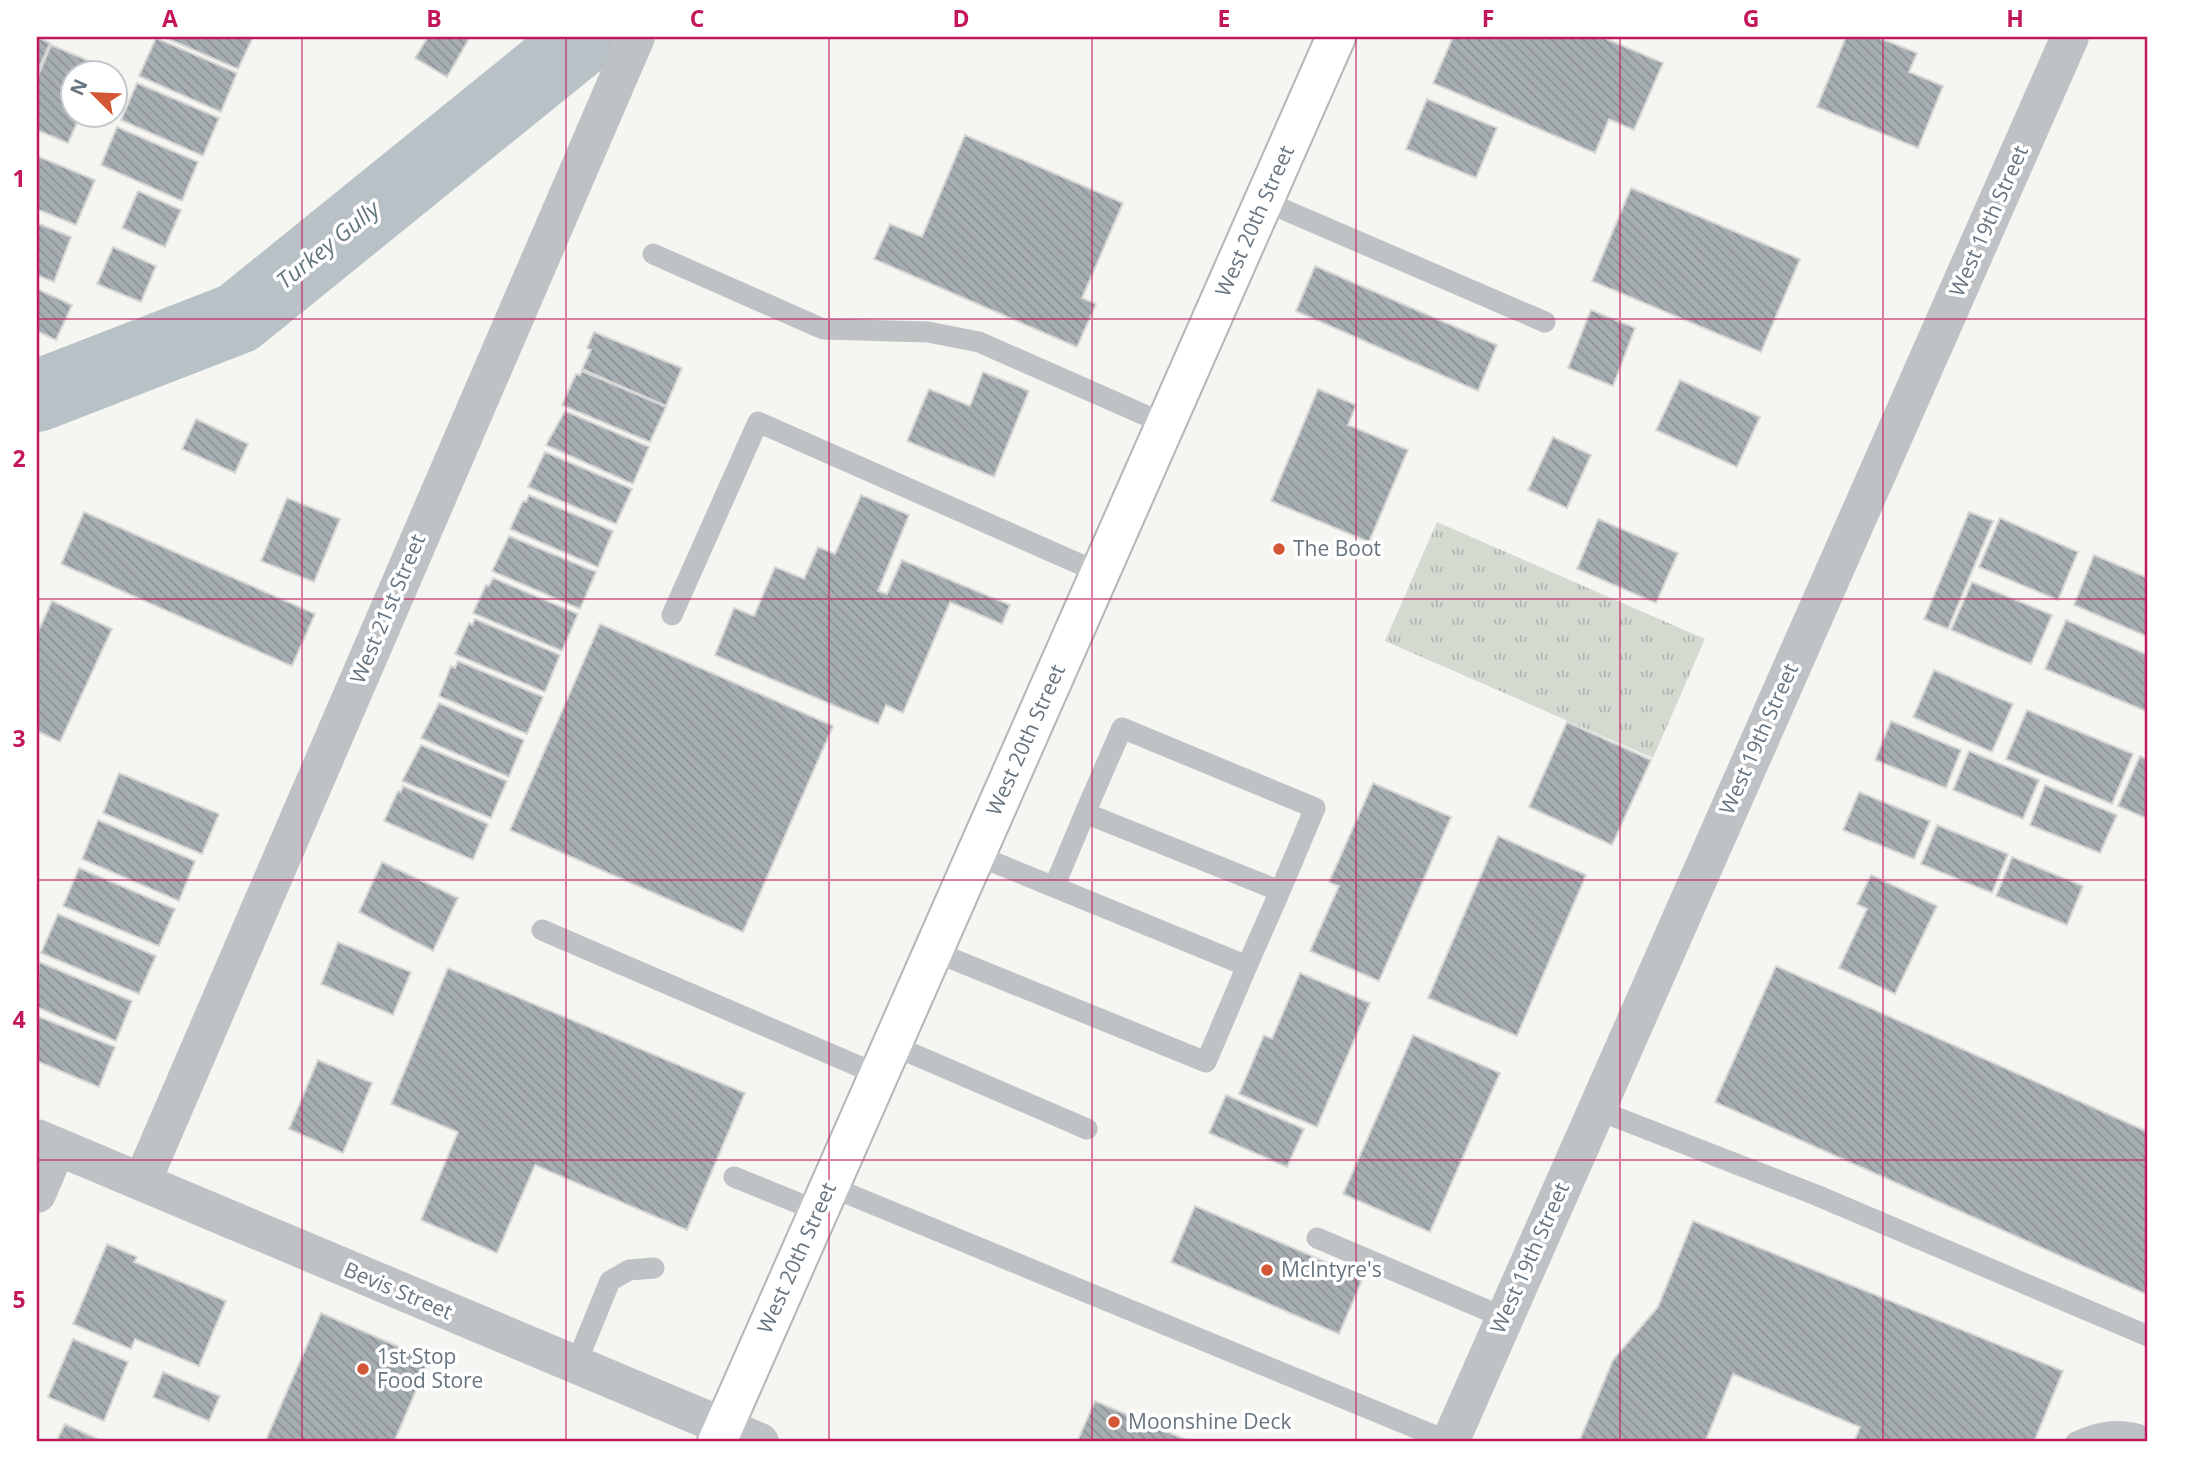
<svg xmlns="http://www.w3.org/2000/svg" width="2185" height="1479" viewBox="0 0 2185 1479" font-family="'Open Sans',sans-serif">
	<defs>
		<pattern id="grass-tufts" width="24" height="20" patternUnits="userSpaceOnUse" patternTransform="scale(1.75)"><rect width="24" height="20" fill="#d5dad1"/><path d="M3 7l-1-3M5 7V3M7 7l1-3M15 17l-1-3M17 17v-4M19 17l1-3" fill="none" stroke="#b1b5af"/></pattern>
		<pattern id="building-back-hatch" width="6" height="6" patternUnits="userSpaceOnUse" patternTransform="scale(1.75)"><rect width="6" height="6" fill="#a7aeb2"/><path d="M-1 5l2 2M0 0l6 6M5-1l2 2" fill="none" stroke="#8c9296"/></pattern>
	</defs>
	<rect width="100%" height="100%" fill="#f5f5f2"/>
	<path fill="url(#grass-tufts)" d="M1437 522 1705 639 1653 758 1385 641Z"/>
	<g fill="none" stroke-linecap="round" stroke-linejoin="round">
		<path stroke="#b8c2c6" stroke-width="72" d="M37 396 238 318 585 37"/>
	</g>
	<path fill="url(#building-back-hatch)" stroke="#d6d6d5" stroke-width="2" d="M37 37 50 43 37 73Z
		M164 37H253L238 69Z
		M428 37H470L447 77 415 58Z
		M1453 37H1602L1663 63 1634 130 1609 119 1595 153 1433 83Z
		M1846 37H1877L1917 53 1909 72 1943 86 1918 148 1817 107Z
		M156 38 237 73 221 112 139 76Z
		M51 45 101 66 98 74H74V116H80L68 143 37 130V78Z
		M137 83 219 118 203 156 121 120Z
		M1427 99 1497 128 1476 178 1406 149Z
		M117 127 198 162 182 201 101 165Z
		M965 135 1123 203 1082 298 1096 304 1077 347 874 259 890 224 922 237Z
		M37 156 95 180 76 225 37 209Z
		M1631 188 1800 259 1761 352 1592 281Z
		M138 191 181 210 165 247 122 228Z
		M37 223 71 237 54 282 37 275Z
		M113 247 156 266 141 302 97 284Z
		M1315 266 1497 345 1478 391 1296 311Z
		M37 289 72 305 56 340 37 331Z
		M1591 310 1635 328 1613 386 1568 368Z
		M594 332 682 368 666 406 582 369 591 350 587 348Z
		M582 371 666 407 650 442 562 405 576 374 580 375Z
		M983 372 1029 391 994 477 907 441 929 389 970 406Z
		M1680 380 1760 417 1737 467 1656 430Z
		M1318 389 1356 405 1348 425 1408 450 1369 542 1271 501Z
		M565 411 649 447 633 484 546 445Z
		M196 419 248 444 235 473 182 449Z
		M1553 437 1591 455 1567 508 1528 490Z
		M545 452 632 489 616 524 528 487Z
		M529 495 613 531 598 567 510 529 523 501 526 502Z
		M861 495 909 515 878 591 887 594 902 560 1010 605 1002 624 950 602 903 713 886 705 878 724 715 655 734 608 754 616 775 567 804 579 818 547 835 554Z
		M287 498 340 519 314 582 261 561Z
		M84 512 315 614 292 666 61 564Z
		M1969 512 1993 521 1948 629 1924 619Z
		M2000 518 2078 552 2058 600 1979 567Z
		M1598 519 1678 553 1656 603 1577 569Z
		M509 536 596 572 580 609 492 571Z
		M2094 555 2148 578V637L2074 605Z
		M493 578 578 614 562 651 473 613 486 585 489 586Z
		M1972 582 2052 615 2031 664 1951 630Z
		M52 601 112 629 60 742 37 731V634Z
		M475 619 560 655 545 692 455 654 469 623 472 625Z
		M2066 620 2148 655V712L2045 669Z
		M600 624 833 726 743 932 510 830Z
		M458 661 543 697 527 734 439 696 451 666 455 668Z
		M1934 670 2013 704 1992 752 1913 717Z
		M439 703 524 740 509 777 421 738Z
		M2027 710 2133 754 2112 804 2006 759Z
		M1891 721 1961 750 1946 788 1875 760Z
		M1567 722 1651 760 1612 845 1529 807Z
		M421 745 507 781 491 818 402 781Z
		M1969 751 2039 780 2023 819 1953 790Z
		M2140 756 2148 760V819L2118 806Z
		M119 773 219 814 202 854 103 813Z
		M1373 783 1451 817 1379 981 1310 951 1339 886 1329 882Z
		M2045 785 2117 815 2100 853 2030 825Z
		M403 786 488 824 473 860 384 821 398 791 401 792Z
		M1859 792 1930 821 1914 859 1843 830Z
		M98 820 195 861 179 901 82 859Z
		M1937 825 2008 854 1992 893 1921 864Z
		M1498 836 1586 875 1517 1036 1428 998Z
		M2012 857 2083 886 2067 925 1996 896Z
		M382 862 458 898 433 951 359 912Z
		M79 868 175 909 159 946 63 906Z
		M1871 875 1937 906 1895 994 1839 968 1867 909 1857 904Z
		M58 914 156 956 139 994 41 953Z
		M338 942 411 972 393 1015 321 984Z
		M39 962 132 1001 116 1041 37 1007Z
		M1776 966 2148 1132V1295L1715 1102Z
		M448 968 745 1093 687 1230 535 1165 497 1253 421 1220 458 1132 391 1104Z
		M1300 973 1370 1003 1317 1127 1239 1094 1264 1035 1272 1039Z
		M37 1016 115 1047 99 1087 37 1061Z
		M1413 1035 1500 1073 1430 1232 1343 1194Z
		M318 1060 372 1083 343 1153 289 1129Z
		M1226 1095 1304 1129 1287 1167 1209 1133Z
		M1195 1206 1363 1278 1339 1334 1171 1262Z
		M1693 1221 2063 1371 2034 1442H1854L1860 1427 1733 1374 1705 1442H1579L1613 1360 1658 1307Z
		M107 1244 137 1257 134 1262 226 1301 199 1366 135 1339 131 1349 73 1324Z
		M321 1313 429 1360 394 1442H265Z
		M73 1339 128 1362 104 1421 48 1397Z
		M163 1372 220 1396 209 1421 153 1397Z
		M1095 1401 1191 1442H1077Z
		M65 1424 104 1442H56Z"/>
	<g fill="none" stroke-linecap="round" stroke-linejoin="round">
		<defs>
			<path id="secondary" d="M717 1442 1336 37"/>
		</defs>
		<use href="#secondary" stroke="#b1b6b9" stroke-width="42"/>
		<path stroke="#bec2c5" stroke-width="21" d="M1264 201 1545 322
			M653 254 823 329 928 332 979 342 1165 424
			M672 615 758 422 1100 573
			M1085 813 1122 728 1315 808 1280 891
			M1054 887 1085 813 1280 891 1247 966
			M542 930 879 1075
			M933 951 1206 1062 1247 966 976 855
			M892 1045 1087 1129
			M1595 1109 1816 1195 2148 1336
			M734 1177 818 1211
			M829 1186 1450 1442
			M1317 1238 1503 1317
			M576 1364 610 1281 629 1270 654 1268
			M2076 1442C2100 1431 2123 1427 2148 1438"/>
		<path stroke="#bec2c5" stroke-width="38" d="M37 1138 760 1442
			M142 1182 636 37
			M37 1194 57 1147"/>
		<path stroke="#bec2c5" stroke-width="38" d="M1450 1442 2070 37"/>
		<use href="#secondary" stroke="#fff" stroke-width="38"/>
	</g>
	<path fill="none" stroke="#c2185b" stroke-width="2" stroke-opacity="0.55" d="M302 37V1442M566 37V1442M829 37V1442M1092 37V1442M1356 37V1442M1620 37V1442M1883 37V1442M37 319H2148M37 599H2148M37 880H2148M37 1160H2148"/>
	<g fill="#d35734" stroke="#fff" stroke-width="2.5">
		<circle cx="1279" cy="549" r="7"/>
		<circle cx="1267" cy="1270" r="7"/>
		<circle cx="363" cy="1369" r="7"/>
		<circle cx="1114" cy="1422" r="7"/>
	</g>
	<g text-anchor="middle" stroke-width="7" stroke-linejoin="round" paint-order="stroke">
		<g font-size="21" fill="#677580" stroke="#fff">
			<text transform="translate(1255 221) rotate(-66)" y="7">West 20th Street</text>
			<text transform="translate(1989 221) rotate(-66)" y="7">West 19th Street</text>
			<text transform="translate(388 609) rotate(-67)" y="7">West 21st Street</text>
			<text transform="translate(1759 739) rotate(-66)" y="7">West 19th Street</text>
			<text transform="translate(1026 740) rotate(-66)" y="7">West 20th Street</text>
			<text transform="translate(797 1258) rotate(-66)" y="7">West 20th Street</text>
			<text transform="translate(1530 1258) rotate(-66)" y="7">West 19th Street</text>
			<text transform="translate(398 1291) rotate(23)" y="7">Bevis Street</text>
		</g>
		<g font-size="21" fill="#677580" stroke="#fff" text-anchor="start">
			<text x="1293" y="556">The Boot</text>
			<text x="1281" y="1277">McIntyre's</text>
			<text x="377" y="1364">1st Stop<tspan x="377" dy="24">Food Store</tspan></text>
			<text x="1128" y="1429">Moonshine Deck</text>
		</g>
		<g font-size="23" font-style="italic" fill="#63777d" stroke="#fff">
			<text transform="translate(328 245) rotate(-39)" y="8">Turkey Gully</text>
		</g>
	</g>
	<rect width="2185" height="1479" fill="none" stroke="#ffffff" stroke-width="77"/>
	<g transform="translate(94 94) rotate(294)"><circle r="33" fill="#ffffff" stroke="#c2c8cc" stroke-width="2"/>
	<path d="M0-5L12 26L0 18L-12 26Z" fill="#d35734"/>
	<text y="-10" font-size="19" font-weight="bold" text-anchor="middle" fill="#677580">N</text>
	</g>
	<rect x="38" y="38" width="2108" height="1402" fill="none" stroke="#c2185b" stroke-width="2.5"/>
	<g font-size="23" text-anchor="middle" font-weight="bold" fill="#c2185b">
		<text x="170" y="27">A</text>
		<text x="434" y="27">B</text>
		<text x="697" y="27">C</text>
		<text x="961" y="27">D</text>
		<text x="1224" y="27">E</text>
		<text x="1488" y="27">F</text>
		<text x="1751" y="27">G</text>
		<text x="2015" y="27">H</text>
		<text x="19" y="187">1</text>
		<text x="19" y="467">2</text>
		<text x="19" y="747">3</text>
		<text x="19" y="1028">4</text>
		<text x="19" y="1308">5</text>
	</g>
</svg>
